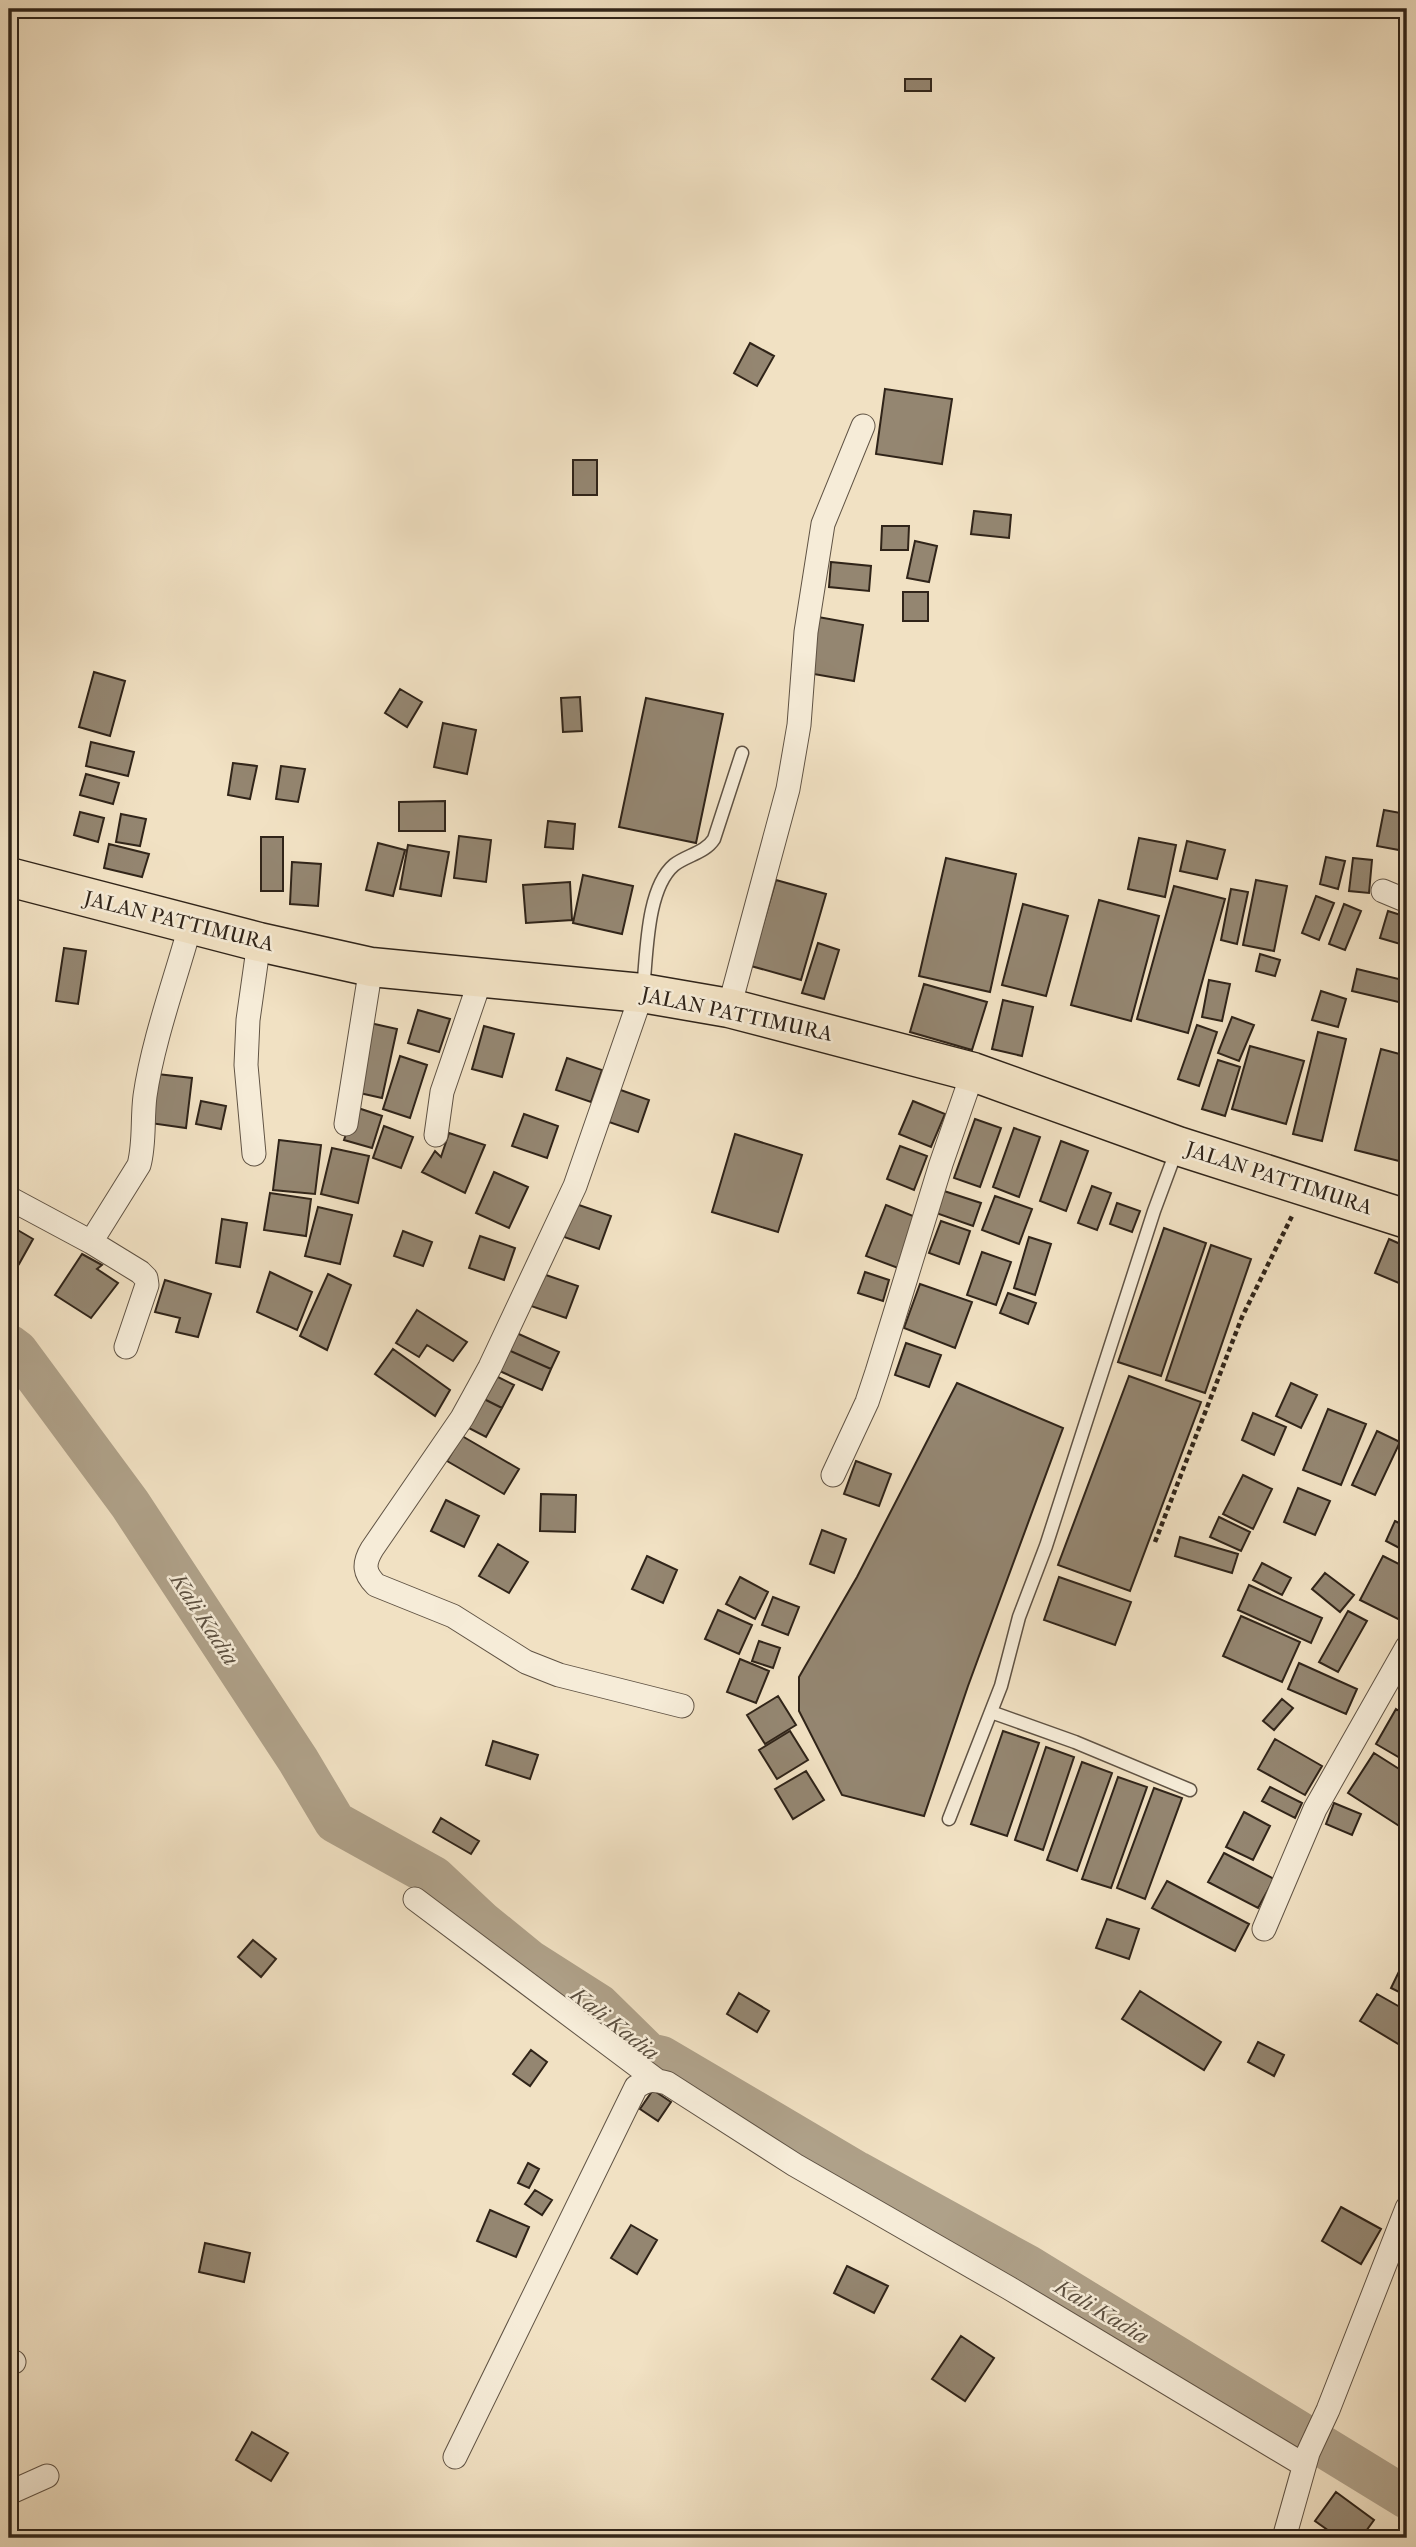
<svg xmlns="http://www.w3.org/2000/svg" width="1416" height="2547" viewBox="0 0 1416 2547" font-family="'IM FELL French Canon',serif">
	<rect width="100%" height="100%" fill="#f1e1c3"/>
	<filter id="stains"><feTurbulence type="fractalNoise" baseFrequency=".00286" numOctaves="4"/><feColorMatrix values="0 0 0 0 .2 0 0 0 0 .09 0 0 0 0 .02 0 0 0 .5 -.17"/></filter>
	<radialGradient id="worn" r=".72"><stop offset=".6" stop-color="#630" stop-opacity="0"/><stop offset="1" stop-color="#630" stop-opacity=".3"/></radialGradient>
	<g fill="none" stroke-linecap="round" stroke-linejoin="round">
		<path stroke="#afa189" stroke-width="42" d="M9 1345 17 1351 130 1504 298 1760 335 1822 434 1877 482 1922 530 1961 599 2005 649 2054 662 2057 857 2172 1028 2266 1407 2498"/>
	</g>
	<path fill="#948671" stroke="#302419" stroke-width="2" d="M905 79H931V91H905Z
		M750 343 774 356 757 386 734 373Z
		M885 389 952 399 942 464 876 454Z
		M573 460H597V495H573Z
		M974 511 1011 515 1009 538 971 534Z
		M882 526H909L908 550H881Z
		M915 541 937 546 929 582 907 578Z
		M831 562 871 566 869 591 829 587Z
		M903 592H928V621H903Z
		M818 617 863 625 854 681 808 673Z
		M94 672 125 681 110 736 79 727Z
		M400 689 422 702 407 727 385 713Z
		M580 697 582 731 563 732 561 698Z
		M646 698 723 714 696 843 619 827Z
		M443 723 476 730 467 774 434 767Z
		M91 742 134 752 128 776 86 766Z
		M233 763 257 766 250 799 228 795Z
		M281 766 305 769 298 802 276 799Z
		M86 774 119 783 113 804 80 795Z
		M445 801V831H399V802Z
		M1384 810 1406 814 1399 850 1377 846Z
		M80 812 104 818 98 842 74 835Z
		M121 814 146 819 140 846 116 842Z
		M548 821 575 824 573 849 545 847Z
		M459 836 491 840 486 882 454 878Z
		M261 837H283V891H261Z
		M1139 838 1176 845 1165 897 1128 889Z
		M1187 841 1225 850 1217 879 1180 871Z
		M378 843 405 850 393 896 366 890Z
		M109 844 149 854 142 877 104 868Z
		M408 845 449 852 441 896 400 889Z
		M1326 857 1345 861 1338 889 1320 884Z
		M946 858 1016 874 990 992 919 976Z
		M1353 858 1372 860 1369 893 1349 891Z
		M292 862 321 864 318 906 290 904Z
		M583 875 633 886 622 934 573 923Z
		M776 880 826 894 801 980 751 966Z
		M1256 880 1287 886 1274 951 1243 945Z
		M570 882 572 920 526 923 523 885Z
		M1174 886 1225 899 1188 1033 1137 1019Z
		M1231 889 1248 892 1237 944 1221 940Z
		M1316 896 1334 903 1319 940 1302 933Z
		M1099 900 1159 916 1131 1021 1071 1005Z
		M1023 904 1068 916 1046 996 1002 985Z
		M1344 904 1361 911 1345 950 1329 944Z
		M1388 911 1407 917V946L1380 938Z
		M818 943 839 950 824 999 802 993Z
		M64 948 86 951 78 1004 56 1001Z
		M1260 954 1280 960 1275 976 1256 971Z
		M1357 969 1407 981V1004L1352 991Z
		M1209 980 1230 984 1222 1021 1202 1017Z
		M924 984 987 1002 972 1050 910 1032Z
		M1321 991 1346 999 1338 1027 1312 1020Z
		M1003 1000 1033 1007 1022 1056 992 1049Z
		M418 1010 450 1019 439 1052 408 1043Z
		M1232 1017 1254 1025 1239 1061 1218 1053Z
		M370 1023 397 1029 382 1098 355 1092Z
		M1197 1025 1217 1032 1199 1086 1178 1079Z
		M484 1026 514 1034 502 1077 472 1069Z
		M1318 1032 1346 1039 1322 1141 1293 1134Z
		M1250 1046 1304 1061 1286 1124 1232 1109Z
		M1381 1049 1407 1056V1126L1399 1161 1355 1150Z
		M400 1056 427 1065 410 1118 383 1109Z
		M567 1058 602 1070 591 1102 556 1090Z
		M1218 1060 1240 1067 1225 1116 1202 1109Z
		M157 1074 192 1078 186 1128 150 1123Z
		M615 1088 649 1100 638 1132 603 1120Z
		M201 1101 226 1106 221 1129 196 1124Z
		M913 1101 945 1114 931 1147 899 1134Z
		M355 1107 382 1116 372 1148 344 1140Z
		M524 1114 558 1126 547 1158 512 1146Z
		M975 1119 1001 1128 980 1187 954 1178Z
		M384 1126 413 1137 401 1168 373 1158Z
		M1014 1128 1040 1137 1019 1197 993 1187Z
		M449 1133 485 1145 465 1193 422 1172 435 1151 441 1157Z
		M735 1134 802 1155 778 1232 712 1212Z
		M279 1140 321 1145 315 1194 273 1190Z
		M1061 1141 1088 1151 1066 1211 1040 1201Z
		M900 1146 927 1156 914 1190 887 1179Z
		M332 1148 369 1156 358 1203 321 1194Z
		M494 1172 528 1187 509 1228 476 1213Z
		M1092 1186 1111 1193 1097 1230 1078 1223Z
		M944 1191 981 1203 973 1226 936 1213Z
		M270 1193 311 1199 306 1236 264 1230Z
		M995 1196 1032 1209 1019 1244 982 1230Z
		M1117 1203 1140 1211 1132 1232 1110 1224Z
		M576 1204 611 1216 599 1249 564 1237Z
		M886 1205 918 1218 898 1268 866 1256Z
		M318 1207 352 1215 340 1264 305 1256Z
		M222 1219 247 1223 240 1267 216 1263Z
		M941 1221 970 1231 959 1264 929 1253Z
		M9 1225 33 1239 19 1264 9 1258Z
		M1164 1228 1206 1243 1161 1376 1118 1362Z
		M403 1231 432 1242 423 1266 394 1256Z
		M480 1236 515 1248 504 1280 469 1268Z
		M1029 1237 1051 1244 1035 1295 1014 1288Z
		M1389 1239 1407 1247 1406 1286 1375 1273Z
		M1211 1245 1251 1259 1205 1393 1166 1380Z
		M982 1252 1011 1262 996 1305 967 1295Z
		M82 1254 102 1265 97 1269 118 1283 91 1318 55 1295Z
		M270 1272 312 1292 297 1330 257 1312Z
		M865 1272 889 1280 883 1301 858 1293Z
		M328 1274 351 1285 327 1350 300 1336Z
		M543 1274 578 1286 566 1318 531 1306Z
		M165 1280 211 1294 198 1337 176 1332 180 1318 155 1312Z
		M920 1284 972 1302 955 1348 904 1328Z
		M1008 1293 1036 1303 1028 1324 1000 1313Z
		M417 1310 467 1342 453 1361 427 1345 419 1357 396 1343Z
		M512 1331 559 1352 551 1369 504 1348Z
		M906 1343 941 1355 929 1387 895 1375Z
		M504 1348 551 1369 542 1390 495 1369Z
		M393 1349 450 1390 435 1416 375 1374Z
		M492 1374 514 1385 502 1408 480 1397Z
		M1129 1376 1201 1402 1130 1591 1058 1565Z
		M957 1383 1063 1428 968 1686 924 1816 842 1795 799 1711V1677L857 1577Z
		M1291 1383 1317 1395 1301 1428 1276 1416Z
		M480 1397 502 1408 486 1437 465 1426Z
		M1328 1409 1366 1424 1341 1485 1303 1470Z
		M1253 1413 1286 1427 1274 1455 1242 1440Z
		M1377 1431 1400 1442 1375 1495 1352 1485Z
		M462 1436 519 1469 504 1494 447 1461Z
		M856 1461 891 1474 879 1506 844 1494Z
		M1243 1475 1272 1489 1253 1529 1223 1514Z
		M1298 1488 1330 1501 1315 1535 1284 1522Z
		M541 1494 576 1495 575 1532 540 1531Z
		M446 1500 479 1516 464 1547 431 1531Z
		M1219 1517 1250 1532 1241 1551 1210 1537Z
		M1395 1521 1407 1527V1552L1386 1541Z
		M822 1530 846 1539 834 1573 810 1564Z
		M1180 1537 1238 1554 1232 1573 1175 1556Z
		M498 1544 528 1562 509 1593 479 1576Z
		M647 1556 677 1570 663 1603 632 1589Z
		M1383 1556 1407 1568V1616L1404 1622 1360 1600Z
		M1262 1563 1291 1578 1282 1595 1253 1580Z
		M1325 1573 1354 1595 1340 1612 1312 1589Z
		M740 1577 768 1592 755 1619 726 1604Z
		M1059 1577 1131 1602 1115 1645 1044 1620Z
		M1249 1585 1322 1618 1311 1643 1238 1610Z
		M773 1597 799 1607 788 1635 762 1625Z
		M718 1610 752 1625 739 1654 705 1639Z
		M1348 1611 1367 1621 1338 1672 1319 1662Z
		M1241 1616 1300 1642 1282 1682 1223 1656Z
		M759 1641 780 1648 773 1668 752 1661Z
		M740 1659 769 1671 756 1703 727 1692Z
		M1299 1663 1357 1689 1346 1714 1288 1689Z
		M778 1696 796 1725 765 1744 747 1715Z
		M1282 1699 1293 1708 1274 1730 1263 1721Z
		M1396 1709 1407 1716V1762L1376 1744Z
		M790 1731 808 1760 777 1779 759 1750Z
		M1003 1731 1039 1743 1007 1836 971 1824Z
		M1275 1739 1322 1766 1305 1795 1258 1769Z
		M493 1741 538 1755 530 1779 486 1765Z
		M1046 1747 1074 1757 1043 1850 1015 1840Z
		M1374 1753 1407 1774V1831L1348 1793Z
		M1082 1762 1112 1773 1077 1871 1047 1860Z
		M806 1771 824 1800 793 1819 775 1789Z
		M1118 1777 1147 1787 1111 1888 1082 1879Z
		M1270 1787 1302 1803 1295 1818 1262 1801Z
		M1154 1788 1182 1798 1145 1899 1117 1888Z
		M1334 1803 1361 1814 1352 1835 1326 1824Z
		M1244 1812 1270 1826 1253 1860 1226 1847Z
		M441 1818 479 1841 471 1854 433 1832Z
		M1224 1853 1274 1879 1258 1908 1208 1882Z
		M1167 1881 1249 1924 1235 1951 1152 1908Z
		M1107 1919 1139 1929 1129 1959 1096 1948Z
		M253 1940 276 1959 261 1977 238 1957Z
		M1407 1955V1996L1391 1988Z
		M1140 1991 1221 2042 1204 2070 1122 2019Z
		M739 1993 769 2011 757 2032 727 2014Z
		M1377 1994 1407 2011V2044L1405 2048 1360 2021Z
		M1258 2042 1284 2055 1274 2076 1248 2062Z
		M531 2050 547 2062 530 2086 513 2074Z
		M653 2090 671 2102 658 2121 640 2109Z
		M528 2163 539 2169 529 2188 518 2183Z
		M535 2190 552 2200 542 2215 525 2204Z
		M1341 2207 1381 2229 1361 2264 1322 2241Z
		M490 2210 529 2227 516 2257 477 2241Z
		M631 2225 657 2240 637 2274 611 2258Z
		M205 2243 250 2253 244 2282 199 2272Z
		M847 2266 888 2286 874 2313 834 2293Z
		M961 2336 994 2358 965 2401 932 2379Z
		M252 2432 288 2453 271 2481 236 2460Z
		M1336 2492 1374 2520 1361 2538H1339L1315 2521Z"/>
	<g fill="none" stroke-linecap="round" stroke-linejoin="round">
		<defs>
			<path id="lane" d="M643 989C647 955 646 889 674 865 687 855 705 853 714 839L742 753
				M991 1712 1075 1742 1190 1790
				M949 1819 1001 1686 1019 1617 1046 1546 1154 1211 1177 1149"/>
			<path id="street" d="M1383 891 1407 901
				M642 993 575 1186 490 1367 462 1418 372 1549C363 1564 364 1573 376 1585L453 1616 526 1662 559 1675 682 1706
				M729 1008 788 789 799 725 806 632 823 524 863 426
				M346 1124 371 967
				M436 1135 442 1092 481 978
				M254 1154 246 1065 248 1020 259 942
				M9 1198 91 1242 139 1165C145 1143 142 1119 145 1096 153 1040 176 978 191 923
				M91 1242 140 1272 146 1278 147 1285 126 1347
				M833 1475 867 1402 877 1372 941 1164 973 1072
				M415 1899 655 2079
				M1264 1929 1315 1809 1407 1647
				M9 2364 14 2362
				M455 2457 636 2087C648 2079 653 2079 667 2083L795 2165 1009 2288 1304 2465
				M9 2493 47 2476
				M1284 2538 1308 2453 1328 2410 1407 2208"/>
			<path id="highway" d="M9 877 259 942 371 967 642 993 729 1008 973 1072 1178 1146 1407 1219"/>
		</defs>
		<use href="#lane" stroke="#605344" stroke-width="15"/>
		<use href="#street" stroke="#605344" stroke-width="25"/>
		<use href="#highway" stroke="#302419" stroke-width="41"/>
		<path stroke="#302419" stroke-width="4.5" stroke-dasharray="5 3.5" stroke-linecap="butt" d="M1155 1542 1242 1317 1293 1214"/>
		<use href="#lane" stroke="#f6ecd8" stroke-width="12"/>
		<use href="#street" stroke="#f6ecd8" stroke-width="23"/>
		<use href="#highway" stroke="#f1e1c3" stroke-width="38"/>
	</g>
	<g text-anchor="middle" stroke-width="5" stroke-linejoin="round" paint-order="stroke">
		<g font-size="21" fill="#302419" stroke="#f6ecd8">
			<text transform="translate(179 921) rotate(14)" y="7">JALAN PATTIMURA</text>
			<text transform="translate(737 1014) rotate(12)" y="7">JALAN PATTIMURA</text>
			<text transform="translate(1279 1178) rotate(18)" y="7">JALAN PATTIMURA</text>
		</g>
		<g font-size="23" font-style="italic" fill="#5c5040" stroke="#f6ecd8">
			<text transform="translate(205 1619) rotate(57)" y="8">Kali Kadia</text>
			<text transform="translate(615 2023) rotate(38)" y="8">Kali Kadia</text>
			<text transform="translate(1102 2311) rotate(31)" y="8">Kali Kadia</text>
		</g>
	</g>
	<rect width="1416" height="2547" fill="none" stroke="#f1e1c3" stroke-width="35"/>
	<rect x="10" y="10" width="1395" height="2526" fill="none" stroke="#302419" stroke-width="3.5"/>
	<rect x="18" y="18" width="1381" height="2512" fill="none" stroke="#302419" stroke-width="2"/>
	<rect width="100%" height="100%" filter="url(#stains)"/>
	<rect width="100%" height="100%" fill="url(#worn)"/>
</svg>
